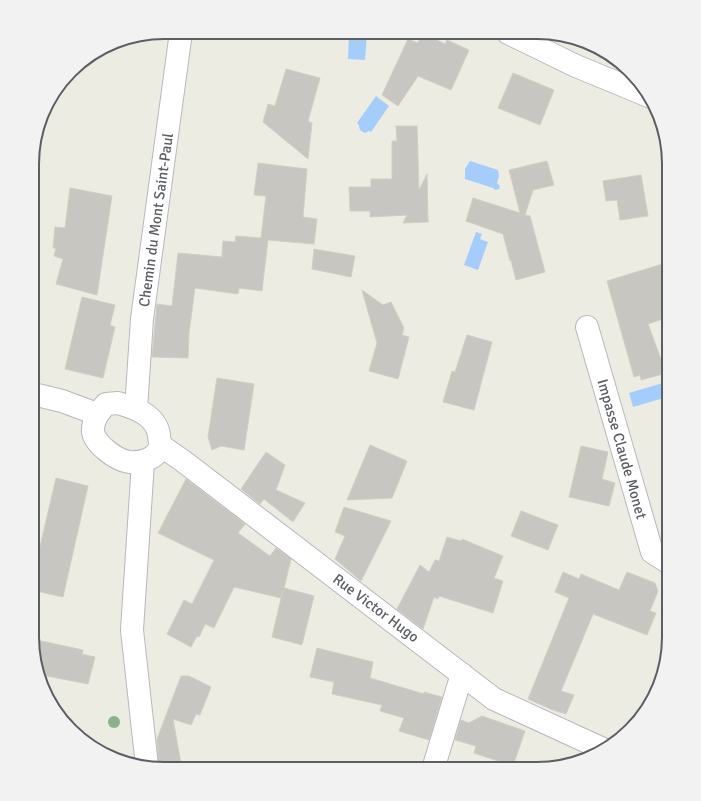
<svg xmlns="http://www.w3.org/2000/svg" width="701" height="801" viewBox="0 0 701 801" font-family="Signika,sans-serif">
	<rect width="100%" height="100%" fill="#edece3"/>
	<path fill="#a5cdfb" d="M349 33H367L365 60 348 59Z
		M376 96 389 106 371 132 369 131 365 133C361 131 359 130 359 125L357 123Z
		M470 161 498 170 499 176 497 183 500 186 499 189 495 190 493 188 465 179V169Z
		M476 232 482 234 480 239 488 242 478 270 464 265Z
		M663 383 667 397 633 407 629 393Z"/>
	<path fill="#c8c6c0" stroke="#d2cec2" d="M422 33 445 44 447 40 469 50 451 90 418 76 398 106 382 95 408 39 418 43Z
		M286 69 320 78 308 121 312 123 308 159 263 122 268 104 275 106Z
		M513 73 554 90 540 125 498 108Z
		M396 126H417L419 190 427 174 428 222 403 223 407 215 370 217V211H350L349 187H371V179H392V141H397Z
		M547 161 554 185 533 190 525 215 530 216 545 272 516 280 511 260 510 261 503 234 466 221 473 198 520 213 509 170Z
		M258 163 307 169 303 217 317 219 314 244 268 240 262 291 239 288 238 294 195 288 189 333 188 358 152 357 157 304 172 306 178 253 222 257 223 241 235 242 236 236 261 238 266 196 254 195Z
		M641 175 648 216 620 220 617 200 606 201 603 181Z
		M70 188 112 196 97 295 56 284 63 259 54 256 56 248H53L55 227 65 228Z
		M314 249 355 256 351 277 312 269Z
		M669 262V317L648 324 666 373 641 380 640 375 634 377 607 281Z
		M362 290 383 305 391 302 404 328 402 335 409 337 398 379 369 371 377 343Z
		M82 297 115 305 110 325 115 327 103 378 65 369Z
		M467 335 492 342 474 410 443 402 452 371 455 372Z
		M217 378 254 384 244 450 221 446 212 450 208 437Z
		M370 445 407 461 392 498 347 500Z
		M581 446 608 452 602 479 615 483 609 506 569 497Z
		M266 452 285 465 276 490 305 503 293 522 264 499 260 504 241 489Z
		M56 478 88 486 63 597 32 590V567L35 568Z
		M186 479 245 524 238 533 270 556 276 548 291 559 284 588 314 596 302 645 272 637 283 590 281 598 234 587 214 628 205 624 199 637 197 636 191 647 167 634 184 600 192 604 214 560 158 533Z
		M344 507 391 521 361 581 335 559 345 536 335 532Z
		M521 511 558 525 548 550 511 536Z
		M447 537 461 541 462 539 503 556 494 578 503 581 493 613 439 596 438 599 434 597 423 629 397 609 420 565 429 572 435 560 439 561Z
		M563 572 579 579 581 574 619 590 627 572 655 583 658 591 650 611 656 613 647 635 593 614 561 691 574 695 566 714 553 710 528 699 569 598 555 592Z
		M32 639 83 650 82 654 95 657 88 684 42 675Z
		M317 648 373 662 370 678 424 694V692L442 697 429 740 399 731 404 718 380 711 382 705 332 694 334 682 310 677Z
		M181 676H189L211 687 200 715 196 714 191 725 173 719 182 769H173L159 766 157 739Z
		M482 716 525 731 513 766 474 753 476 746 455 740 461 720 469 723Z"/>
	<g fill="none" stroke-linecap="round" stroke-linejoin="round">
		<defs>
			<path id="minor" d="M508 33 576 66 651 97
				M587 327 652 552 669 563
				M33 394 62 401 97 414
				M118 403C135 408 156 415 159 435 159 438 160 442 160 444 159 459 141 463 129 462 116 460 91 442 93 428 94 418 99 412 106 404Z
				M136 409 142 319 181 32
				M160 445 183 461 494 699 605 750
				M143 462 132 630 147 766
				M433 769 462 674"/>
		</defs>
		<use href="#minor" stroke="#b5b8bd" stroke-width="24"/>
		<use href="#minor" stroke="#fff" stroke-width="22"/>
	</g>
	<circle fill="#8ab38c" cx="114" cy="722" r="6"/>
	<g text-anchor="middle" stroke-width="3" stroke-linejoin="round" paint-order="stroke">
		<g font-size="15" fill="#5b5e63" stroke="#fff">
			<text transform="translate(156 220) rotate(-82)" y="5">Chemin du Mont Saint-Paul</text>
			<text transform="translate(622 449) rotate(74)" y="5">Impasse Claude Monet</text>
			<text transform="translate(376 608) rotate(37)" y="5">Rue Victor Hugo</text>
		</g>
	</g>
	<path d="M0 0H701V801H0ZM164 39H537A125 125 0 0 1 662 164V637A125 125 0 0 1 537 762H164A125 125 0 0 1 39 637V164A125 125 0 0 1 164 39Z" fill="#f2f2f3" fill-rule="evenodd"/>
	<path fill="none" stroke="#5b5e63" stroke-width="2" d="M164 39H537A125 125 0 0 1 662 164V637A125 125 0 0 1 537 762H164A125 125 0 0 1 39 637V164A125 125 0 0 1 164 39Z"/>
</svg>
